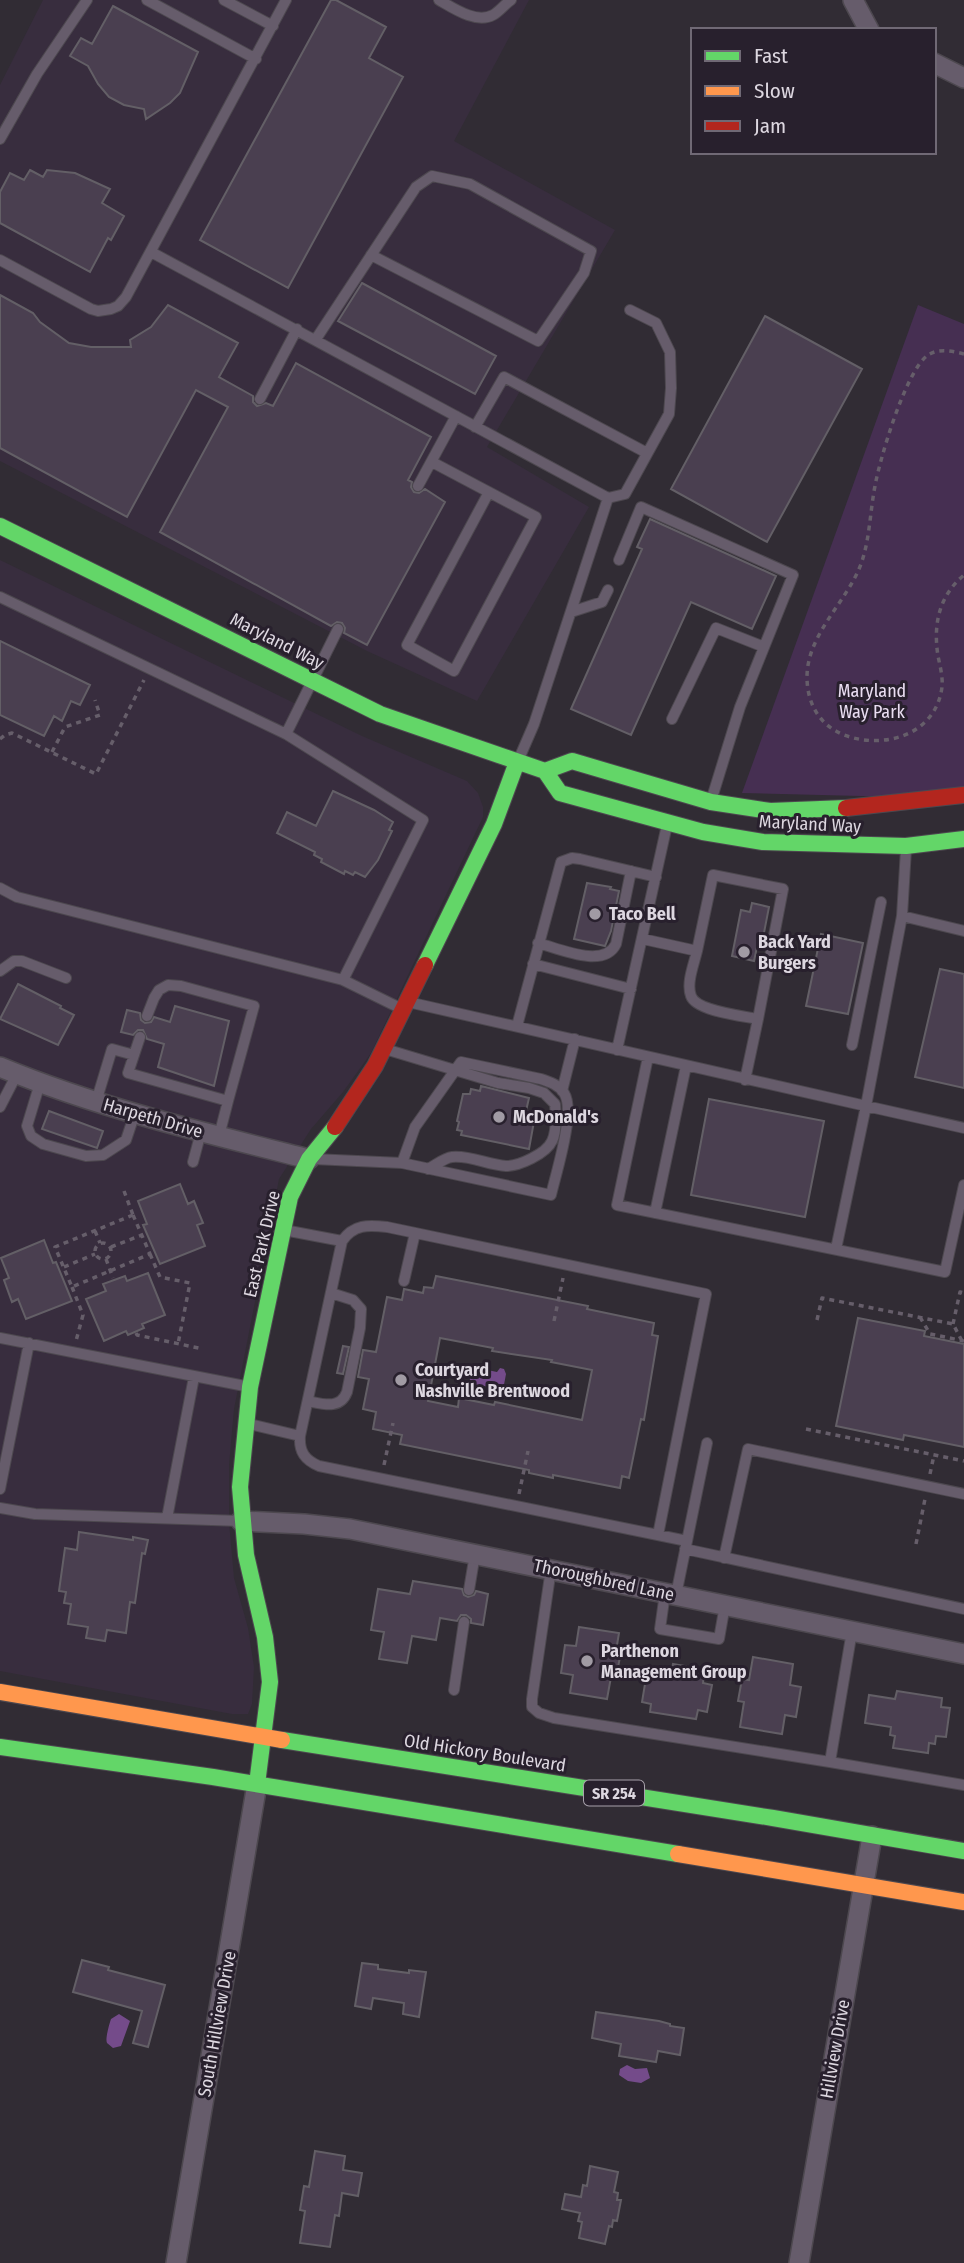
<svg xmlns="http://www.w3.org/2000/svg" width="964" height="2263" viewBox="0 0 964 2263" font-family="'Fira Sans Condensed',sans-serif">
	<rect width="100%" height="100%" fill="#312c34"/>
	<path fill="#382d3e" d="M43 0H529L454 141 615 230 487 447 589 507 477 701 367 651 0 461V85Z
		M0 560 362 736 467 781 478 793 483 807V817L371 1053 343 1092 311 1129 279 1179 234 1409 229 1465V1522L234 1578 248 1628 254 1667 252 1704 248 1714H232L0 1671Z"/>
	<path fill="#462f52" d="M918 305 964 324V793L940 798 742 793Z"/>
	<path fill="#744b8a" d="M473 1367 497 1372 500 1368 504 1369 506 1374 503 1390 479 1385 472 1387 469 1383Z
		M119 2014 130 2021 121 2046 113 2048 107 2043C105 2039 109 2025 111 2019Z
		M627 2065 635 2069 647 2068 650 2078 641 2083 628 2081 619 2075 620 2069Z"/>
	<path fill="#4a3f50" stroke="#635f66" stroke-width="2" fill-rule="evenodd" d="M331 0H336L386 27 369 58 403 77 288 288 200 240Z
		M113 6 198 52 180 93 170 103 146 119 144 109 124 105 109 97 98 84 88 66 70 56 81 38 92 44Z
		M30 170 43 177 47 170 75 173 110 189 102 203 124 216 111 240 108 238 90 272 0 223V192L10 173 24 180Z
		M362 283 496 356 475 394 338 321Z
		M0 295 33 313 40 322 69 343 91 347H131L130 340 151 327 168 305 238 343 219 377 253 396V402L257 406 266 403 273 406 296 363 431 437 408 480 412 482 411 487 414 492 419 493 425 489 445 502 367 645 344 633 345 628 342 623 337 622 331 626 160 532 228 407 196 390 127 517 0 448Z
		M765 316 862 369 767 542 671 489Z
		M650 519 776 576 752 629 691 602 631 735 571 709 642 549 637 547Z
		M0 641 90 685 80 705 71 701 62 721 54 716 44 736 0 715Z
		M333 791 374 810 393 822 389 830 392 831 378 860 365 877 355 872 353 875 345 871 344 874 321 862 322 859 314 855 315 852 277 833 287 812 316 826Z
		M587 883 611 887 610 889 619 891 611 931 605 946 574 939Z
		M752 903 769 907 761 948 757 947 754 961 732 956 741 910 750 912Z
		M821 934 863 943 848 1014 806 1006Z
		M940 969 964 974V1088L915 1077Z
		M18 984 61 1006 60 1008 74 1015 58 1045 0 1019Z
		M175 1006 229 1021 214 1086 158 1067 164 1044 147 1039 143 1030H138L133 1035 121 1032 127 1010 140 1013 141 1020 145 1023 151 1022 154 1017 170 1022Z
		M481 1086 529 1098 526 1111 535 1113V1116L529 1149 461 1135 462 1131 457 1130 459 1122 457 1121 463 1094H470L471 1089 480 1091Z
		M709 1099 824 1121 805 1217 691 1195Z
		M49 1111 103 1131 97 1148 42 1129Z
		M180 1184 188 1204 194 1201 203 1223 197 1225 205 1246 160 1264 143 1225 147 1224 138 1201Z
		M44 1240 53 1263 56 1262 72 1301 26 1319 18 1299 12 1302 4 1280 9 1278 1 1258Z
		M148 1273 165 1315 142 1324 144 1328 128 1335 126 1331 104 1341 86 1299 106 1291 103 1284 125 1276 127 1281Z
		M436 1276 588 1306 587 1309 654 1323 652 1335 658 1336 644 1420 641 1419 629 1478 622 1476 620 1488 553 1475V1478L529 1473V1470L400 1444 402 1435 373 1429 376 1412 363 1409 369 1379 358 1377 363 1350 376 1352 387 1297 402 1300 404 1289 423 1293 424 1287 433 1288ZM440 1338 493 1348 492 1351 552 1360 551 1362 592 1370 582 1420 495 1402 494 1405 459 1398 458 1407 428 1401Z
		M858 1318 925 1331 924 1336 964 1344V1447L904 1435 903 1440 836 1426Z
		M343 1346 349 1347 343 1374 337 1373Z
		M79 1532 133 1540V1537L148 1540 145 1554 142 1553 135 1603 130 1602 126 1633 107 1630 105 1641 86 1638 88 1627 68 1624 71 1604 64 1603 66 1592 59 1591 65 1548 77 1550Z
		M413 1581 462 1589 464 1595 468 1597 474 1595 476 1591 488 1594 483 1625 471 1623V1619L466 1615H461L457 1621 440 1618 436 1640 412 1636 407 1663 379 1659 384 1632 371 1630 378 1589 410 1594Z
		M579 1627 619 1633 615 1657H620L616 1678 611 1677 607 1699 570 1693 573 1675 561 1673 565 1645 576 1646Z
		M753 1657 793 1664 790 1685 801 1687 796 1717 785 1715 782 1734 740 1727 744 1702 738 1701 742 1679 749 1680Z
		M673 1664 691 1667 690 1673 704 1675 703 1683 712 1685 707 1712 698 1710 696 1719 650 1712 651 1704 642 1702 647 1672 656 1674 658 1667 672 1669Z
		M897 1691 942 1698 941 1707 950 1708 946 1737 936 1736 935 1744 929 1743 928 1753 893 1748 895 1736 890 1735 891 1727 865 1723 869 1695 895 1699Z
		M82 1960 109 1967 108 1970 165 1985 148 2047 133 2043 142 2011 73 1992Z
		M362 1963 378 1965V1969L409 1973V1970L426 1972 419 2017 403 2014 404 2003 373 1998 371 2009 355 2006Z
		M596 2012 659 2021 670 2024V2026L684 2028 680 2055 658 2051 656 2062 619 2056 621 2044 592 2038Z
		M315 2151 345 2156 343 2170 362 2173 358 2196 342 2193 339 2216 335 2215 330 2247 300 2243 305 2211 300 2210 304 2186 309 2187Z
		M590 2166 618 2172 614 2192 618 2193 617 2200H621L617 2221 613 2220 612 2227 609 2226 605 2244 579 2238 582 2222 578 2221 580 2213 562 2209 565 2194 581 2197 583 2185 587 2186Z"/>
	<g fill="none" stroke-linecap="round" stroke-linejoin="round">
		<defs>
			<path id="lane" d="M147 0 256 59
				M224 0 273 26
				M439 0C453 8 476 24 493 15 499 12 505 4 511 0
				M0 139 37 74 87 0
				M151 252 608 498 534 724 518 761
				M0 260 91 309 98 311 111 309 118 306 126 297 286 0
				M316 339 416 187 432 176 470 184 591 251 584 273 538 341 371 255
				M260 399 297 329
				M475 427 504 377 647 453
				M432 462 536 517 454 671 407 645 489 492
				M418 486 456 416
				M608 498 625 494 669 414 671 388 670 352 656 323 630 310
				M619 560 641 507 793 575 740 707 711 801
				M0 597 286 734 423 820 343 980
				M571 612 602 602 608 590
				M672 719 716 628 764 647
				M286 734 338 629
				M0 888 17 897 343 980 400 1008
				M902 916 964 931
				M643 939 697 951C694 964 686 983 691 996 696 1011 743 1016 758 1019L783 889 713 875 697 951
				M538 943C560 949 604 969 616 944L631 871
				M533 964 631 989
				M0 971 14 961H22L66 978
				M408 1002 866 1106 902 916 906 849
				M517 1026 561 862 572 858 580 859 656 877
				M140 1037 128 1073 228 1101 254 1006 181 986 168 985 159 990 154 998 147 1016
				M852 1045 881 902
				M385 1049 498 1083 529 1088 544 1093 555 1104C556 1115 557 1131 552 1141 546 1154 519 1166 506 1166 488 1165 470 1155 452 1157 444 1158 436 1165 428 1169
				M617 1050 667 825
				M648 1057 617 1205 945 1272 964 1185
				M745 1080 758 1019
				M40 1083 27 1126 31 1136 43 1144 86 1156 103 1155 126 1140 135 1113
				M562 1091 575 1039
				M96 1102 112 1049 134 1055
				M0 1107 17 1074
				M219 1136 228 1101
				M313 1159 402 1163 551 1195C556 1173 576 1111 564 1093 559 1085 550 1082 541 1079L461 1062 415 1127 402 1163
				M193 1162 201 1132
				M655 1213 686 1066
				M284 1230 342 1241
				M836 1249 866 1106 964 1128
				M404 1281 415 1233
				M0 1338 250 1387
				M308 1401C323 1404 340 1410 347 1392L360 1328 361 1309 353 1300 331 1293
				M249 1424 300 1436C299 1452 305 1460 319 1466L658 1535 706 1294 387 1227C368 1225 354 1224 342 1241L300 1436
				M0 1489 29 1343
				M0 1508 35 1514 241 1521
				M167 1518 194 1377
				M658 1535 687 1541
				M685 1549 964 1609
				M724 1558 748 1449 964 1494
				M551 1569 532 1699V1707L539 1713 554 1718 830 1762 852 1631
				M469 1590 475 1554
				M665 1593 660 1629 719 1639 725 1605
				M676 1595 707 1443
				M454 1690 464 1622
				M830 1762 964 1785"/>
			<path id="street" d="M853 0 869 30
				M934 63 964 78
				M0 1067C99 1108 205 1133 309 1159
				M241 1521 304 1524 350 1529 964 1654
				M176 2263 257 1784
				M799 2263 872 1836"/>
			<path id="fast" d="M0 526 380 714 545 771 572 761 711 802 770 811 846 808
				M545 771 560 793 703 832 763 842 906 846 964 839
				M425 965 494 824 517 762
				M282 1740 773 1818 964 1851
				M0 1747 213 1777 678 1854
				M257 1784 270 1682 265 1637 246 1555 240 1487 250 1387 290 1197 309 1159 335 1127"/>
			<path id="slow" d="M0 1692 282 1740
				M678 1854 964 1902"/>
			<path id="jam" d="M846 808 964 795
				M335 1127 375 1066 425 965"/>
		</defs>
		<use href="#lane" stroke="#4d484f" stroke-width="12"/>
		<use href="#street" stroke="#4d484f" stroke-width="22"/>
		<use href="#fast" stroke="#4d484f" stroke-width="18"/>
		<use href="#slow" stroke="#4d484f" stroke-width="18"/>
		<use href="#jam" stroke="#4d484f" stroke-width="18"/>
		<path stroke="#665e6a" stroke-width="3.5" stroke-dasharray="5 5" stroke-linecap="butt" d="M964 354C952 351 939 348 928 355 906 370 880 458 875 486 870 511 870 539 861 564 847 602 807 634 807 677 807 703 819 725 844 735 884 750 936 735 942 687 943 677 940 666 938 656 933 624 939 596 964 575
			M0 739 5 735 12 733 96 774 144 680
			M52 752 65 727 100 715 95 700
			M124 1191 133 1215
			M133 1215 150 1254 72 1287 55 1247Z
			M95 1231 100 1243
			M95 1251a8 8 0 1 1 16 0a8 8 0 1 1-16 0Z
			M111 1247 142 1235
			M150 1254 160 1277 190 1283 178 1344
			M106 1259 113 1278
			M64 1267 95 1254
			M72 1287 83 1315 76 1341
			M920 1317 930 1334 964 1341
			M817 1320 822 1298 953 1324 962 1341
			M554 1321 563 1278
			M953 1324 960 1292 964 1293
			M136 1333 137 1335 203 1349
			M806 1429 964 1461
			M384 1465 393 1423
			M930 1474 934 1455
			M519 1494 528 1451
			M916 1544 925 1499"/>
		<use href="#lane" stroke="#665c6b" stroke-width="10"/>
		<use href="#street" stroke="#665c6b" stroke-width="19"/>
		<use href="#fast" stroke="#63d668" stroke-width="16"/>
		<use href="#slow" stroke="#ff974d" stroke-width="16"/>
		<use href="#jam" stroke="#b3261e" stroke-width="16"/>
	</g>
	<g fill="#a19ba4" stroke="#28202d" stroke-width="2.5">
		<circle cx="595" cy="914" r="7"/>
		<circle cx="744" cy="952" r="7"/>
		<circle cx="499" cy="1117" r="7"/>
		<circle cx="401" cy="1380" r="7"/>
		<circle cx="587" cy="1661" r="7"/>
	</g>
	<g text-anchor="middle" stroke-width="6" stroke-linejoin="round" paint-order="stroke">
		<rect fill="#28202d" stroke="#a7a0aa" stroke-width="2" x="584" y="1780.5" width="60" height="25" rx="5"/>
		<g font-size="16" font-weight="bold" fill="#ddd7e0">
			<text x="614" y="1799">SR 254</text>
		</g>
		<g font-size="18" fill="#ddd7e0" stroke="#28202d">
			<text transform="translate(277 641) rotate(27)" y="6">Maryland Way</text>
			<text transform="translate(810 824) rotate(3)" y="6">Maryland Way</text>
			<text transform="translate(153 1118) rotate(16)" y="6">Harpeth Drive</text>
			<text transform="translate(262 1244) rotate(-77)" y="6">East Park Drive</text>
			<text transform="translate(604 1580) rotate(12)" y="6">Thoroughbred Lane</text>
			<text transform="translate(485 1753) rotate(9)" y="6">Old Hickory Boulevard</text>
			<text transform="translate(217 2024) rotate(-80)" y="6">South Hillview Drive</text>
			<text transform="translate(835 2049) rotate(-80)" y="6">Hillview Drive</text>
		</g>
		<g font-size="18" fill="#eadef2" stroke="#28202d">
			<text x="872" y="697">Maryland<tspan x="872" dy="21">Way Park</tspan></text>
		</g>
		<g font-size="18" font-weight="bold" fill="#ddd7e0" stroke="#28202d" text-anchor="start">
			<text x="609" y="920">Taco Bell</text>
			<text x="758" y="948">Back Yard<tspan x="758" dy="21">Burgers</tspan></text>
			<text x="513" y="1123">McDonald's</text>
			<text x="415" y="1376">Courtyard<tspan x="415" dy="21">Nashville Brentwood</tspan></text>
			<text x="601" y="1657">Parthenon<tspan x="601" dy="21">Management Group</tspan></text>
		</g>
	</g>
	<rect x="691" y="28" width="245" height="126" fill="#28202d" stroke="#706975" stroke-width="2"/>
	<rect x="705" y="51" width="35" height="10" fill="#63d668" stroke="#706975" stroke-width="2"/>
	<text x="754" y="63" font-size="21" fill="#ddd7e0">Fast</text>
	<rect x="705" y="86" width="35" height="10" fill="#ff974d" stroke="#706975" stroke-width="2"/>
	<text x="754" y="98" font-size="21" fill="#ddd7e0">Slow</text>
	<rect x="705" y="121" width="35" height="10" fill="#b3261e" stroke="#706975" stroke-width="2"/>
	<text x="754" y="133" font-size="21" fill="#ddd7e0">Jam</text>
</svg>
